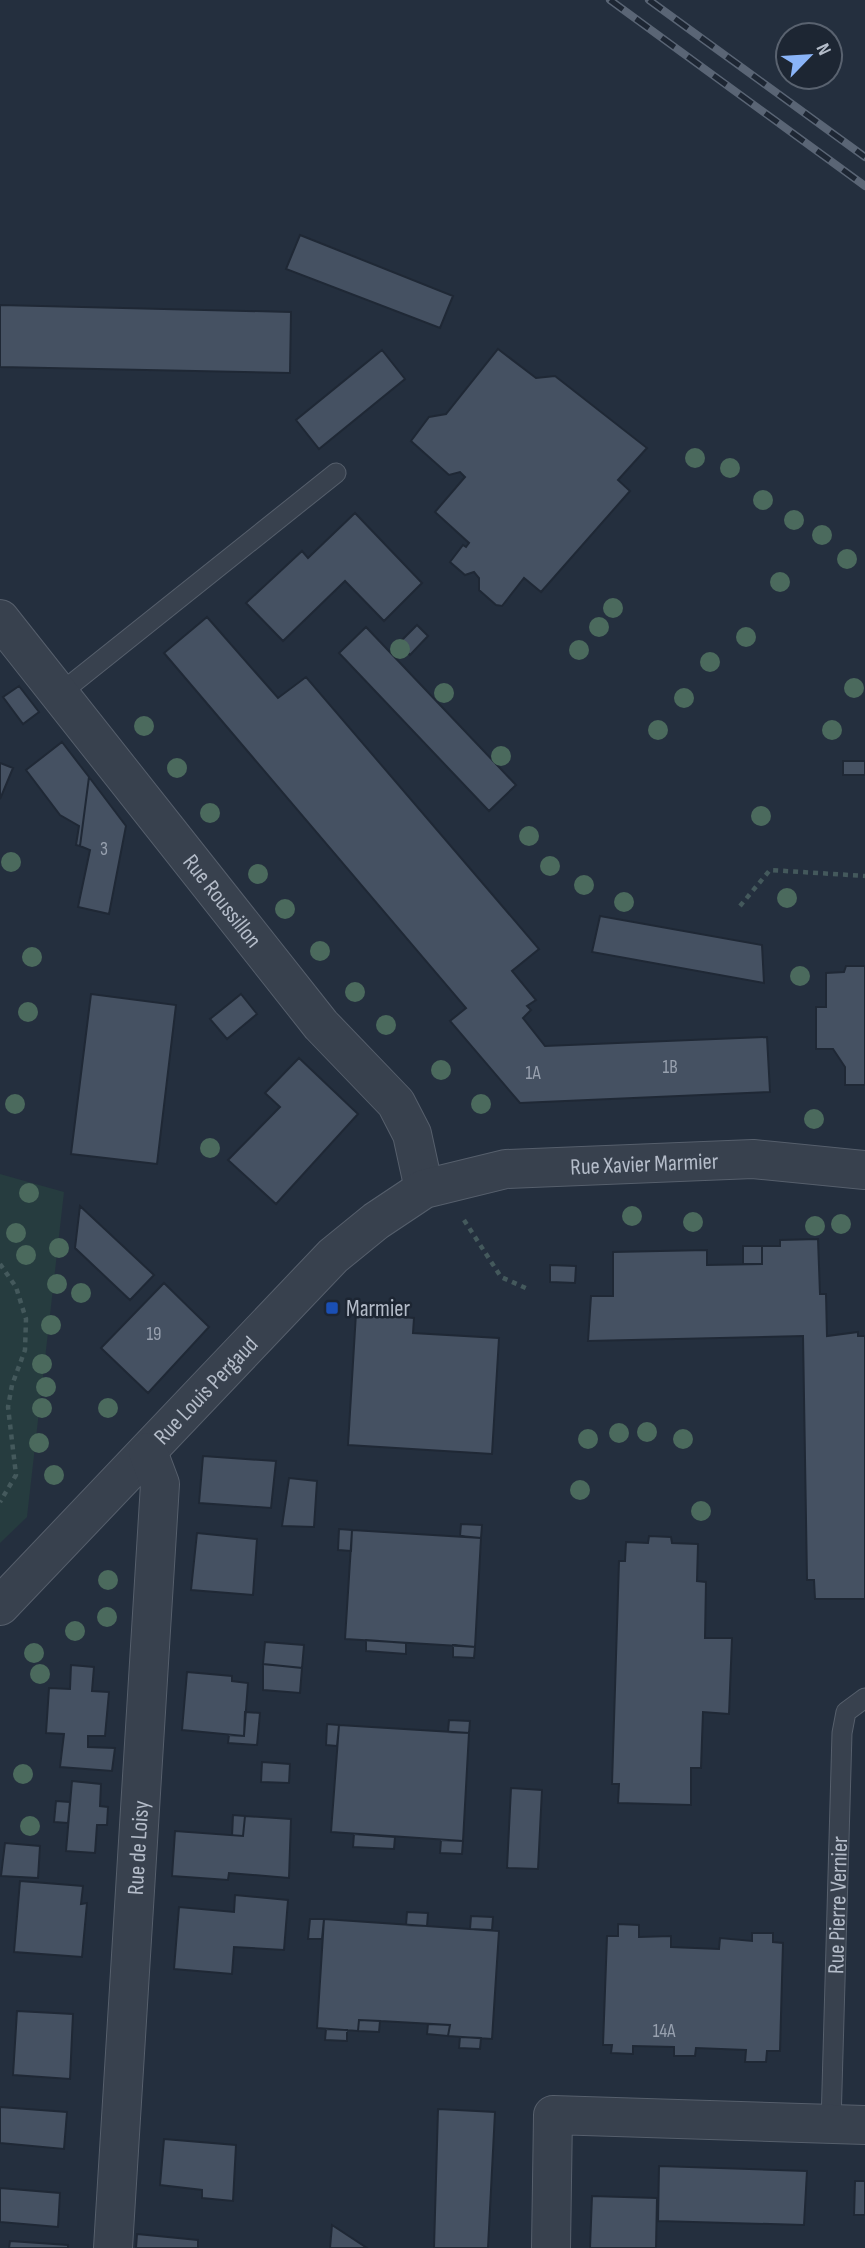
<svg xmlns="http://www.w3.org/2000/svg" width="865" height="2248" viewBox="0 0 865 2248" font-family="'Sofia Sans Condensed',sans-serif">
	<rect width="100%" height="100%" fill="#242f3e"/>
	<path fill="#263c3f" d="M0 1174 64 1192 27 1517 0 1543Z"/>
	<path fill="#455162" stroke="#1f2835" stroke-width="2" d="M300 235 453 296 440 328 286 269Z
		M0 305 291 312 290 373 0 367Z
		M498 349 536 378 555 376 647 448 618 480 630 491 541 592 524 578 502 606 496 605 479 590V578L474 572 465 575 450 562 463 545 466 547 469 543 435 512 465 477 460 472 449 475 411 441 429 417 446 414Z
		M382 350 405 379 319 449 296 420Z
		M355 513 422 583 384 621 345 581 283 641 246 603 302 551 308 558Z
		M207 617 278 698 306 677 539 949 512 971 536 1000 527 1006 531 1010 523 1018 545 1046 767 1037 770 1092 520 1103 450 1021 466 1008 164 653Z
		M417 625 428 636 410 655 399 643Z
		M366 627 516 785 489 811 339 653Z
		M19 686 39 712 23 724 3 697Z
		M62 742 89 777 80 846 76 845 79 826 60 815 26 770Z
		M843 761H865V775H843Z
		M0 763 13 768 0 799Z
		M89 777 126 826 109 914 78 907 90 850 80 846Z
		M600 916 762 945 764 983 592 952Z
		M846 966H865V1085H845V1067L833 1049H816V1007H826V973L844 972Z
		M91 994 176 1005 157 1164 71 1154Z
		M241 994 257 1014 227 1039 210 1019Z
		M299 1058 358 1114 276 1204 228 1160 280 1107 265 1093Z
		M80 1206 154 1275 130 1300 75 1248Z
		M818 1239 820 1294H826L827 1336 858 1332V1336H865V1599H815L814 1580H807L803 1336 588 1341 591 1296H613V1252L707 1250V1265L762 1264V1246H780V1240Z
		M743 1246H762V1264H743Z
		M550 1265 576 1266 575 1283 550 1282Z
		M164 1283 209 1327 148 1393 101 1348Z
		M356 1313 414 1318 413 1333 499 1338 492 1454 348 1445Z
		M203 1456 276 1461 271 1508 199 1503Z
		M289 1478 317 1481 314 1527 282 1526Z
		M461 1524 482 1525 481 1538 460 1536Z
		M339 1529 352 1530 351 1551 338 1550Z
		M352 1530 481 1538 475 1647 345 1639Z
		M197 1533 257 1539 253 1595 191 1590Z
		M649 1536 671 1537 672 1543 698 1544 697 1581 706 1582 705 1638H732L729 1714 703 1712 701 1768H691V1805L618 1803 619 1784H612L619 1561H625L626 1542 648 1543Z
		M366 1640 406 1643V1654L366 1651Z
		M265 1642 304 1645 302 1668 263 1664Z
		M453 1645 475 1647 474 1658 453 1657Z
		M263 1664 302 1668 300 1693 263 1690Z
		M71 1665 94 1667 92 1691 109 1692 105 1736H88V1747L115 1748 112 1771 60 1767 64 1734 46 1733 49 1688 70 1689Z
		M187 1672 232 1676V1681L248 1683 244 1736 182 1730Z
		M245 1712 260 1713 257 1745 228 1743 229 1735 244 1736Z
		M449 1720 470 1721 469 1733 448 1732Z
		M327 1724 339 1725 337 1746 326 1745Z
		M339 1725 469 1733 463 1841 331 1832Z
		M262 1762 290 1764 289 1783 261 1782Z
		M72 1781 101 1784 100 1806 108 1807 107 1825H97L95 1853 66 1851Z
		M511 1788 542 1790 538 1869 507 1868Z
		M56 1801 70 1802 68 1823 54 1822Z
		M233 1815 245 1816 243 1836H232Z
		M245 1816 291 1819 289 1878 229 1873 228 1880 172 1876 175 1831 243 1836Z
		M354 1834 395 1837 394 1849 353 1847Z
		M441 1840 463 1841 462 1854 440 1853Z
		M5 1843 40 1846 38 1878 1 1876Z
		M20 1881 83 1886 81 1904 87 1903 82 1957 14 1952Z
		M235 1895 288 1900 284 1950 234 1947 232 1974 174 1969 179 1907 234 1912Z
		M407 1912 428 1913 427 1926 406 1925Z
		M471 1916 493 1917 492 1930 470 1929Z
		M310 1919H324L322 1939H308Z
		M324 1919 499 1931 492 2039 448 2036 450 2025 380 2021 359 2020 358 2031 317 2028Z
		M618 1924 639 1925V1937L671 1936V1947L719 1949 720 1938 752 1941V1933H773V1942L783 1943 780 2051H767L766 2062H745L746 2050 696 2048 695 2056H674V2047L633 2046V2054L611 2053 612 2045H603L607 1936H618Z
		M17 2011 73 2014 70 2079 13 2075Z
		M359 2020 380 2021 379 2032 358 2031Z
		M428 2024 450 2025 448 2036 427 2034Z
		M326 2029 347 2030V2041L325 2040Z
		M460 2037 481 2038 480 2049 459 2048Z
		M0 2107 67 2112 64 2149 0 2143Z
		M438 2109 495 2112 488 2248H434Z
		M164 2139 236 2145 233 2201 202 2198V2190L160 2185Z
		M659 2166 807 2171 804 2225 658 2221Z
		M855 2181H865V2215H854Z
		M0 2188 60 2193 58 2227 0 2222Z
		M592 2196 657 2198 656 2248H590Z
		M332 2225 367 2248H330Z
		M137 2234 198 2240V2248H136Z
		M10 2241 68 2245V2248H9Z"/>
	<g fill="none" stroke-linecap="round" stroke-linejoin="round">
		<defs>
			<g id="service">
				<path d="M58 695 336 473"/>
				<path id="s1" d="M831 2124 842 1733 846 1712 865 1698"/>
			</g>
			<g id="minor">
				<path id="s2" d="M0 619 321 1025 396 1103 412 1134 424 1189"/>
				<path id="s3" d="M0 1606 333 1256 376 1221 424 1189 506 1169 753 1159 865 1170"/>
				<path id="s4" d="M113 2248 160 1484 148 1452"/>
				<path d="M551 2248 553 2115 865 2125"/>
			</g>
		</defs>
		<use href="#service" stroke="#565f6c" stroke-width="21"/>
		<use href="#minor" stroke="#565f6c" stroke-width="40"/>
		<path stroke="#44595c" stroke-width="4.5" stroke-dasharray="5 5" stroke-linecap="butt" d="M740 906 770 870 865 876
			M464 1220 501 1277 528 1289
			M0 1264 16 1287 26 1319 25 1350 12 1385 8 1407 16 1475 0 1502"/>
		<use href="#service" stroke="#38414e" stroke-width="19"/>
		<use href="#minor" stroke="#38414e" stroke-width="38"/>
		<defs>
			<path id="rail" d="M610 0 865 186
				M649 0 865 157"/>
		</defs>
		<use href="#rail" stroke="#5a6575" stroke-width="8"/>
		<use href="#rail" stroke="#1d2633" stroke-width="5" stroke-dasharray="16" stroke-linecap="butt"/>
	</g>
	<g fill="#4b6a5d">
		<circle cx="695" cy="458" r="10"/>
		<circle cx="730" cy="468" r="10"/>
		<circle cx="763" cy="500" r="10"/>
		<circle cx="794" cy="520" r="10"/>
		<circle cx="822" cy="535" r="10"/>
		<circle cx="847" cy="559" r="10"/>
		<circle cx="780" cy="582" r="10"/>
		<circle cx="613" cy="608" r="10"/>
		<circle cx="599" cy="627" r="10"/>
		<circle cx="746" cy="637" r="10"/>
		<circle cx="400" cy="649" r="10"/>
		<circle cx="579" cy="650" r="10"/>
		<circle cx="710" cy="662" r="10"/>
		<circle cx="854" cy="688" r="10"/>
		<circle cx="444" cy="693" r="10"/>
		<circle cx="684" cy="698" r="10"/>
		<circle cx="144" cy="726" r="10"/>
		<circle cx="658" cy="730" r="10"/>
		<circle cx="832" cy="730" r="10"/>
		<circle cx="501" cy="756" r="10"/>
		<circle cx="177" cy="768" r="10"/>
		<circle cx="210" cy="813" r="10"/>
		<circle cx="761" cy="816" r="10"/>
		<circle cx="529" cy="836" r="10"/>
		<circle cx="11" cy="862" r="10"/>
		<circle cx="550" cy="866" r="10"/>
		<circle cx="258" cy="874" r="10"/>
		<circle cx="584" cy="885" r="10"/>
		<circle cx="787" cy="898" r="10"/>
		<circle cx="624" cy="902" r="10"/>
		<circle cx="285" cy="909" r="10"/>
		<circle cx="320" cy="951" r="10"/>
		<circle cx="32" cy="957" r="10"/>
		<circle cx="800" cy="976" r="10"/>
		<circle cx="355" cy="992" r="10"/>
		<circle cx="28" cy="1012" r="10"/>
		<circle cx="386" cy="1025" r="10"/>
		<circle cx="441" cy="1070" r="10"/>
		<circle cx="15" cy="1104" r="10"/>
		<circle cx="481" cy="1104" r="10"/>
		<circle cx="814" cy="1119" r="10"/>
		<circle cx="210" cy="1148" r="10"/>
		<circle cx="29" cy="1193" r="10"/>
		<circle cx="632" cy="1216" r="10"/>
		<circle cx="693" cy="1222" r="10"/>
		<circle cx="841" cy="1224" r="10"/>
		<circle cx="815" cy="1226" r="10"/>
		<circle cx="16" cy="1233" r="10"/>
		<circle cx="59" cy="1248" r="10"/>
		<circle cx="26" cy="1255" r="10"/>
		<circle cx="57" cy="1284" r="10"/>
		<circle cx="81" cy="1293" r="10"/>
		<circle cx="51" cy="1325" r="10"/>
		<circle cx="42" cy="1364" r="10"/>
		<circle cx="46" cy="1387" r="10"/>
		<circle cx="42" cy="1408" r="10"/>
		<circle cx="108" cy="1408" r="10"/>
		<circle cx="647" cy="1432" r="10"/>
		<circle cx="619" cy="1433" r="10"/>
		<circle cx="588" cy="1439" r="10"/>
		<circle cx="683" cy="1439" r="10"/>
		<circle cx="39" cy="1443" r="10"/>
		<circle cx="54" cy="1475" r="10"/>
		<circle cx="580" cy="1490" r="10"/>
		<circle cx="701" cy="1511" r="10"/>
		<circle cx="108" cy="1580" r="10"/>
		<circle cx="107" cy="1617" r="10"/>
		<circle cx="75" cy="1631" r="10"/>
		<circle cx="34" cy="1653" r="10"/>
		<circle cx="40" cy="1674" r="10"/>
		<circle cx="23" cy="1774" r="10"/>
		<circle cx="30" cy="1826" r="10"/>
	</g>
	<rect fill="#1a4fb4" stroke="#1d2633" stroke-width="2.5" x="325" y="1301" width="14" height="14" rx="3.5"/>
	<g text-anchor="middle" stroke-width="5" stroke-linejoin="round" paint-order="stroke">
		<g font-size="19" fill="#98a1af">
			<text x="104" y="855">3</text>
			<text x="670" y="1073">1B</text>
			<text x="533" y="1079">1A</text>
			<text x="154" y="1340">19</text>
			<text x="664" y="2037">14A</text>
		</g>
		<g font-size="23" fill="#b4bcc9" stroke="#1d2633">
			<text dy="8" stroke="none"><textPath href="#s2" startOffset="359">Rue Roussillon</textPath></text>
			<text dy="8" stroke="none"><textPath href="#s3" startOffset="819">Rue Xavier Marmier</textPath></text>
			<text dy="8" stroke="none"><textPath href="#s3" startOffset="298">Rue Louis Pergaud</textPath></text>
			<text dy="8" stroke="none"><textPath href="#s4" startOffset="401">Rue de Loisy</textPath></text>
			<text dy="8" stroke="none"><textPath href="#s1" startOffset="219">Rue Pierre Vernier</textPath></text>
		</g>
		<g font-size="23" fill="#b4bcc9" stroke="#1d2633" text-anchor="start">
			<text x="346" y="1316">Marmier</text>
		</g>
	</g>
	<g transform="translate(809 56) rotate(65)"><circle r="33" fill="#1d2633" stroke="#59626f" stroke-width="2"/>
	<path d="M0-5L12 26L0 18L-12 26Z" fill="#8ab4f8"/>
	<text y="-10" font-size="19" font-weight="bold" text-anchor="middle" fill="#b4bcc9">N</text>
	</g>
</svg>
